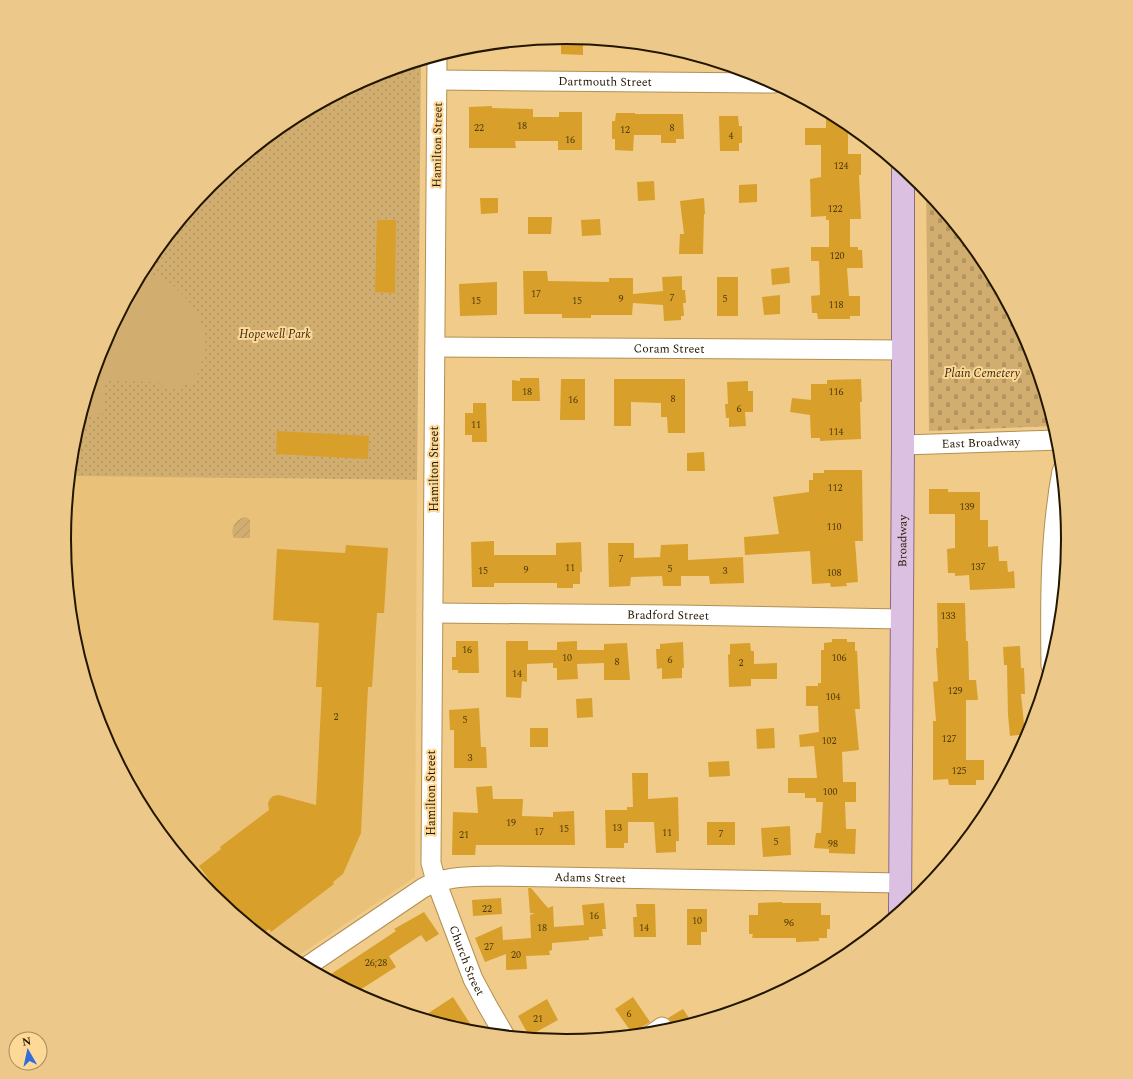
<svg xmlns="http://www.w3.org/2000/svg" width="1133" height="1079" viewBox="0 0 1133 1079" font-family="Spectral,serif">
	<defs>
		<pattern id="grass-dots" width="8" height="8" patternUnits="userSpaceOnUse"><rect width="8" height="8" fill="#d1ae70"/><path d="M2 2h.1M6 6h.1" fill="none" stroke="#b3955f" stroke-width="1.8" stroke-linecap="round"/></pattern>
		<pattern id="cemetery-stones" width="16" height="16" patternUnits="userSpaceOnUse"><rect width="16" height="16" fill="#d1ae70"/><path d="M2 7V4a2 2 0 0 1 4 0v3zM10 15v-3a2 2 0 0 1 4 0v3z" fill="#b3955f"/></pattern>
		<pattern id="garden-furrows" width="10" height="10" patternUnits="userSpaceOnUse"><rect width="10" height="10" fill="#d1ae70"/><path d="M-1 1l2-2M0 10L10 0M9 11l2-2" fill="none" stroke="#b3955f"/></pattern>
	</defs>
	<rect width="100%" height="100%" fill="#f0cb8a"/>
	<path fill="#eac179" d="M70 476 417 480 415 877 292 960 287 957 211 895 149 818 102 732 74 637 64 539Z"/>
	<path fill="url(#grass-dots)" d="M421 61 417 480 70 476 74 441 102 347 149 260 211 184 288 122 374 75Z"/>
	<path fill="url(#cemetery-stones)" d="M926 189 984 261 1031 347 1055 426 929 431Z"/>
	<path fill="url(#garden-furrows)" d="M245 517 248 518 250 520V538H234C229 529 236 519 245 517Z"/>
	<path fill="#d1ae70" d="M141 275C146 275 152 275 156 276 176 283 192 302 200 320 204 329 204 342 203 351 201 378 193 389 163 388L158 382 106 381 102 416H81L102 347Z"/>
	<path fill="#d8a02a" d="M567 37 583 39V55L561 54V38Z
		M492 106V108L533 109V117H559V112H582V150H558V141H515L516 148H469V107Z
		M826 111 848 124V154H861V175H859L861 219H850V247H858V250H862L863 268H847L849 296H860V316H850V319H818L817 313H812L811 296 820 295 819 261H811V247H829V220H826V216L811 217 810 179 821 177V145H805V128H826Z
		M616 113H635V114H683L684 139H676V143H661V135H634L633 151 615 150V139H612V121H615Z
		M719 116H738L739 126H742V143H739V151H720Z
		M654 181 655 200 638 201 637 182Z
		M757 184V202L739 203V185Z
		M480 198H498V213L481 214Z
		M704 198 705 214H704L703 254H679L680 234H684L680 201Z
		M528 217H552L551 234H528Z
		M600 219 601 235 582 236 581 220Z
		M377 220H396L395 293 375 292Z
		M789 267 790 283 772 285 771 269Z
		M523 271H547L548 281 609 282V278H633V294L663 291 662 277 682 276V290H685L686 303H683L684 316H681V320L664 321 663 305 633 303 632 315H591V318H562V314H524Z
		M717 277H738V316H717Z
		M497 282V315L460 316 459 284Z
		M780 295V314L764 315 762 297Z
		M520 378H539L540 401H512V380L520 381Z
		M561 379H585V420H560Z
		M614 379H685V433H668L667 417H661V403L631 402V426H614Z
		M861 379 862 402H860L861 439 820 441V438H811L810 415 790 412 792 398 811 400V384H827V380Z
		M748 381V391H753V412H745L746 426 729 427V418H726L725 404H728L727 382Z
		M473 403H486L487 442H472V435H465V413H473Z
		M277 431 369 436 368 459 276 454Z
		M704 452 705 471H687V453Z
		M824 470H862L863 541H855L858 582 846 583 847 586 831 587 830 583 812 584 810 551 745 555 744 537 779 534 773 497 809 492V480H813V473H824Z
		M929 489H948V492H980V520H988V547L998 546 999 561H1007L1008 572 1014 571 1015 588 970 590 969 575 955 576V573H948L947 549 955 548V514H929Z
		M494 541V555H556V543L581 542 582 572H580V584H573V588H557V583H494V587H472L471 542Z
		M608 543H634V558L660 557 661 545 688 544V560L743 557 744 583 710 584 709 576H681V586H663L662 576 631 577 630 586 609 587Z
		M346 545 388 548 384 613H377L372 687H368L361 833 343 874 333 882 334 884 271 932 269 929 261 935 234 913 199 866 221 849 220 847 269 810 268 803 270 799 273 796 279 795 316 805 322 687H316L319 623 273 620 277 549 345 553Z
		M937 603H965L966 641H968L969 680H976L978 700H966V760H984V780H976V785H949L948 779 933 780V721H936L933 682 938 681 936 648H938Z
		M832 639H847V642H855V651H857L860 709H855L859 750 842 752 843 782H856V802H845L846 829H856L855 854 829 853V849L814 848 816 833H821L823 802H816V798H805V793H788V778H817L814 746 800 747 799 735 819 732 818 706H806V686H818V683H821V650H824V643L832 642Z
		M456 641H478L479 673H458V670H452V657H456Z
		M506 641H528V650H557V642L577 641V650H604V644L627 643 630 680H604V663L577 664 578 679 557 680V668H553V663L527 664V682L522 681 521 698 506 697Z
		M683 642 684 668H682V678L662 679V668L657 669 656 649H660V644Z
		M750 643 751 651H754V664L777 663V679H751V686L729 687 728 655 730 654V644Z
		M1020 646 1021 668H1024L1025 694H1021L1025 734 1010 736 1008 715 1007 665H1004L1003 647Z
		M592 698 593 717 577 718 576 699Z
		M479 708 481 747H486L487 768H454V730H450L449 710Z
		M530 728H548V747H530Z
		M774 728 775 748 757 749 756 729Z
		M729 761 730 776 709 777 708 762Z
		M632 773H648V799L678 797 679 841H676V852L656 853 654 822H628V843H624V848H606L605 810H627V807H633Z
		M492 786 493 799H523L522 816 553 817V812L574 811 575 845H476L475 855H452L453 812 478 813 476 787Z
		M707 822H735V845H707Z
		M790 826 791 855 763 857 761 828Z
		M528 888H531L548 908 553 906 554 927 584 925 582 905 604 903 606 929H602L603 936 589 937V940L552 943V950L549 951 550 955 526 956 527 969 506 970V954L485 962 475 938 502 926 503 940 531 938 530 915 535 913H530Z
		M501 898 502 914 473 916 472 900Z
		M782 902V903H821V915H830V929H827V938H819V941L796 942V938H752L753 934H749V915H758V903Z
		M636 904H655L656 937H634L633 917H637Z
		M687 909H707V932H701V945H687Z
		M424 912 439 934 426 942 421 935 389 956 396 967 355 993 325 978 396 931 394 929Z
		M453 997 476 1033 468 1032 421 1018Z
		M633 997 650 1022 632 1033 615 1009Z
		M547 999 558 1020 529 1036 518 1016Z
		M683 1009 691 1021 681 1027 672 1030 673 1026 671 1021 668 1018Z"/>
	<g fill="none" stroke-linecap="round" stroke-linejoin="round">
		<defs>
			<g id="minor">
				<path id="s1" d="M437 56 431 863 436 881 473 979 487 1005 505 1036"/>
				<path id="s2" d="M437 80 774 83"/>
				<path id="s3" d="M435 347 903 350"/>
				<path id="s4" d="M903 445 1059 440"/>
				<path id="s5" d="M433 613 677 615 902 619"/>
				<path d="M1051 666C1050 600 1050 536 1062 471"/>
				<path id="s6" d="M306 967 423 888C446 875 471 877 497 876L901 883"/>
				<path d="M652 1034 662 1027"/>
			</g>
			<g id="major">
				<path id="s7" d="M900 912 903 445V169"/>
			</g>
		</defs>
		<use href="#minor" stroke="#b39051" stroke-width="21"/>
		<use href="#major" stroke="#8c6a85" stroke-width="24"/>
		<use href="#minor" stroke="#fff" stroke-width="19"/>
		<use href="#major" stroke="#dcc0e1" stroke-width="22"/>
	</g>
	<g text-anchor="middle" stroke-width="4" stroke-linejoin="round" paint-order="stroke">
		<g font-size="10" fill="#51390a">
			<text x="522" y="129">18</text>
			<text x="479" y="131">22</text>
			<text x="672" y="131">8</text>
			<text x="625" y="133">12</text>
			<text x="731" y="139">4</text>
			<text x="570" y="143">16</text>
			<text x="841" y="169">124</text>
			<text x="835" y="212">122</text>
			<text x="837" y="259">120</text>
			<text x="536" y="297">17</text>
			<text x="672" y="301">7</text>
			<text x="621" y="302">9</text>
			<text x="725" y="302">5</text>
			<text x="476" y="304">15</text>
			<text x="577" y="304">15</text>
			<text x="836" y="308">118</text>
			<text x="527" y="395">18</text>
			<text x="836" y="395">116</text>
			<text x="673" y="402">8</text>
			<text x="573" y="403">16</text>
			<text x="739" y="412">6</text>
			<text x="476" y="428">11</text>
			<text x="836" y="435">114</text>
			<text x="835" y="491">112</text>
			<text x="967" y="510">139</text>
			<text x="834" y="530">110</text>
			<text x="621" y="562">7</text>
			<text x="978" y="570">137</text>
			<text x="570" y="571">11</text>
			<text x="670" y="572">5</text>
			<text x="526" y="573">9</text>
			<text x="483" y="574">15</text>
			<text x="725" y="574">3</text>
			<text x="834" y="576">108</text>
			<text x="948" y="619">133</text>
			<text x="467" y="653">16</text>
			<text x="567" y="661">10</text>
			<text x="839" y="661">106</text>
			<text x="670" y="663">6</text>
			<text x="617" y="665">8</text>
			<text x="741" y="666">2</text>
			<text x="517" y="677">14</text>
			<text x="955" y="694">129</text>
			<text x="833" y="700">104</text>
			<text x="336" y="720">2</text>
			<text x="465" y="723">5</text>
			<text x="949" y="742">127</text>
			<text x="829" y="744">102</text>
			<text x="470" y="761">3</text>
			<text x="959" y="774">125</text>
			<text x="830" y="795">100</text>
			<text x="511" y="826">19</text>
			<text x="617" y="831">13</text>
			<text x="564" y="832">15</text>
			<text x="539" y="835">17</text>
			<text x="667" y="836">11</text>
			<text x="721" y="837">7</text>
			<text x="464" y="838">21</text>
			<text x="776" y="845">5</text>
			<text x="833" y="847">98</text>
			<text x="487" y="912">22</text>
			<text x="594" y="919">16</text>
			<text x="697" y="924">10</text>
			<text x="789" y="926">96</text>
			<text x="542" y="931">18</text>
			<text x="644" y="931">14</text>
			<text x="489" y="950">27</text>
			<text x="516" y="958">20</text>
			<text x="376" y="966">26;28</text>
			<text x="629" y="1017">6</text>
			<text x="538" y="1022">21</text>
		</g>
		<g font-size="12" fill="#241700" stroke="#fdd897">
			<text dy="4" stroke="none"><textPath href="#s2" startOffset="168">Dartmouth Street</textPath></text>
			<text transform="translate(437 145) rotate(-89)" y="4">Hamilton Street</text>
			<text dy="4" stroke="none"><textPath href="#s3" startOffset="234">Coram Street</textPath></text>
			<text dy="4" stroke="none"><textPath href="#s4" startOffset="78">East Broadway</textPath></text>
			<text transform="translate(434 469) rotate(-90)" y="4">Hamilton Street</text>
			<text dy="4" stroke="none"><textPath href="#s7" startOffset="371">Broadway</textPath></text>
			<text dy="4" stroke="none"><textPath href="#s5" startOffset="235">Bradford Street</textPath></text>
			<text transform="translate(431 793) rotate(-90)" y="4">Hamilton Street</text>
			<text dy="4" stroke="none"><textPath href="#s6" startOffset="310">Adams Street</textPath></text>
			<text dy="4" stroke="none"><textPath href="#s1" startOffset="911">Church Street</textPath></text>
		</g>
		<g font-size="12" font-style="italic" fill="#332916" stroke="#fdd897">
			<text x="275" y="338">Hopewell Park</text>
			<text x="982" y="377">Plain Cemetery</text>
		</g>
	</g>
	<path d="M0 0H1133V1079H0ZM71 539a495 495 0 1 1 990 0a495 495 0 1 1-990 0Z" fill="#ecc98b" fill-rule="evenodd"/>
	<path fill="none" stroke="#241700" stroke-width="2" d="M71 539a495 495 0 1 1 990 0a495 495 0 1 1-990 0Z"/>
	<g transform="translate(28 1051) rotate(351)"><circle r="19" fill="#fdd897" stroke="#a68b5b"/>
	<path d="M0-3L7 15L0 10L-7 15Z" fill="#306ddb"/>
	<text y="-6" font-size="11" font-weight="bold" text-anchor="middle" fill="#241700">N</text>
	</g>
</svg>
